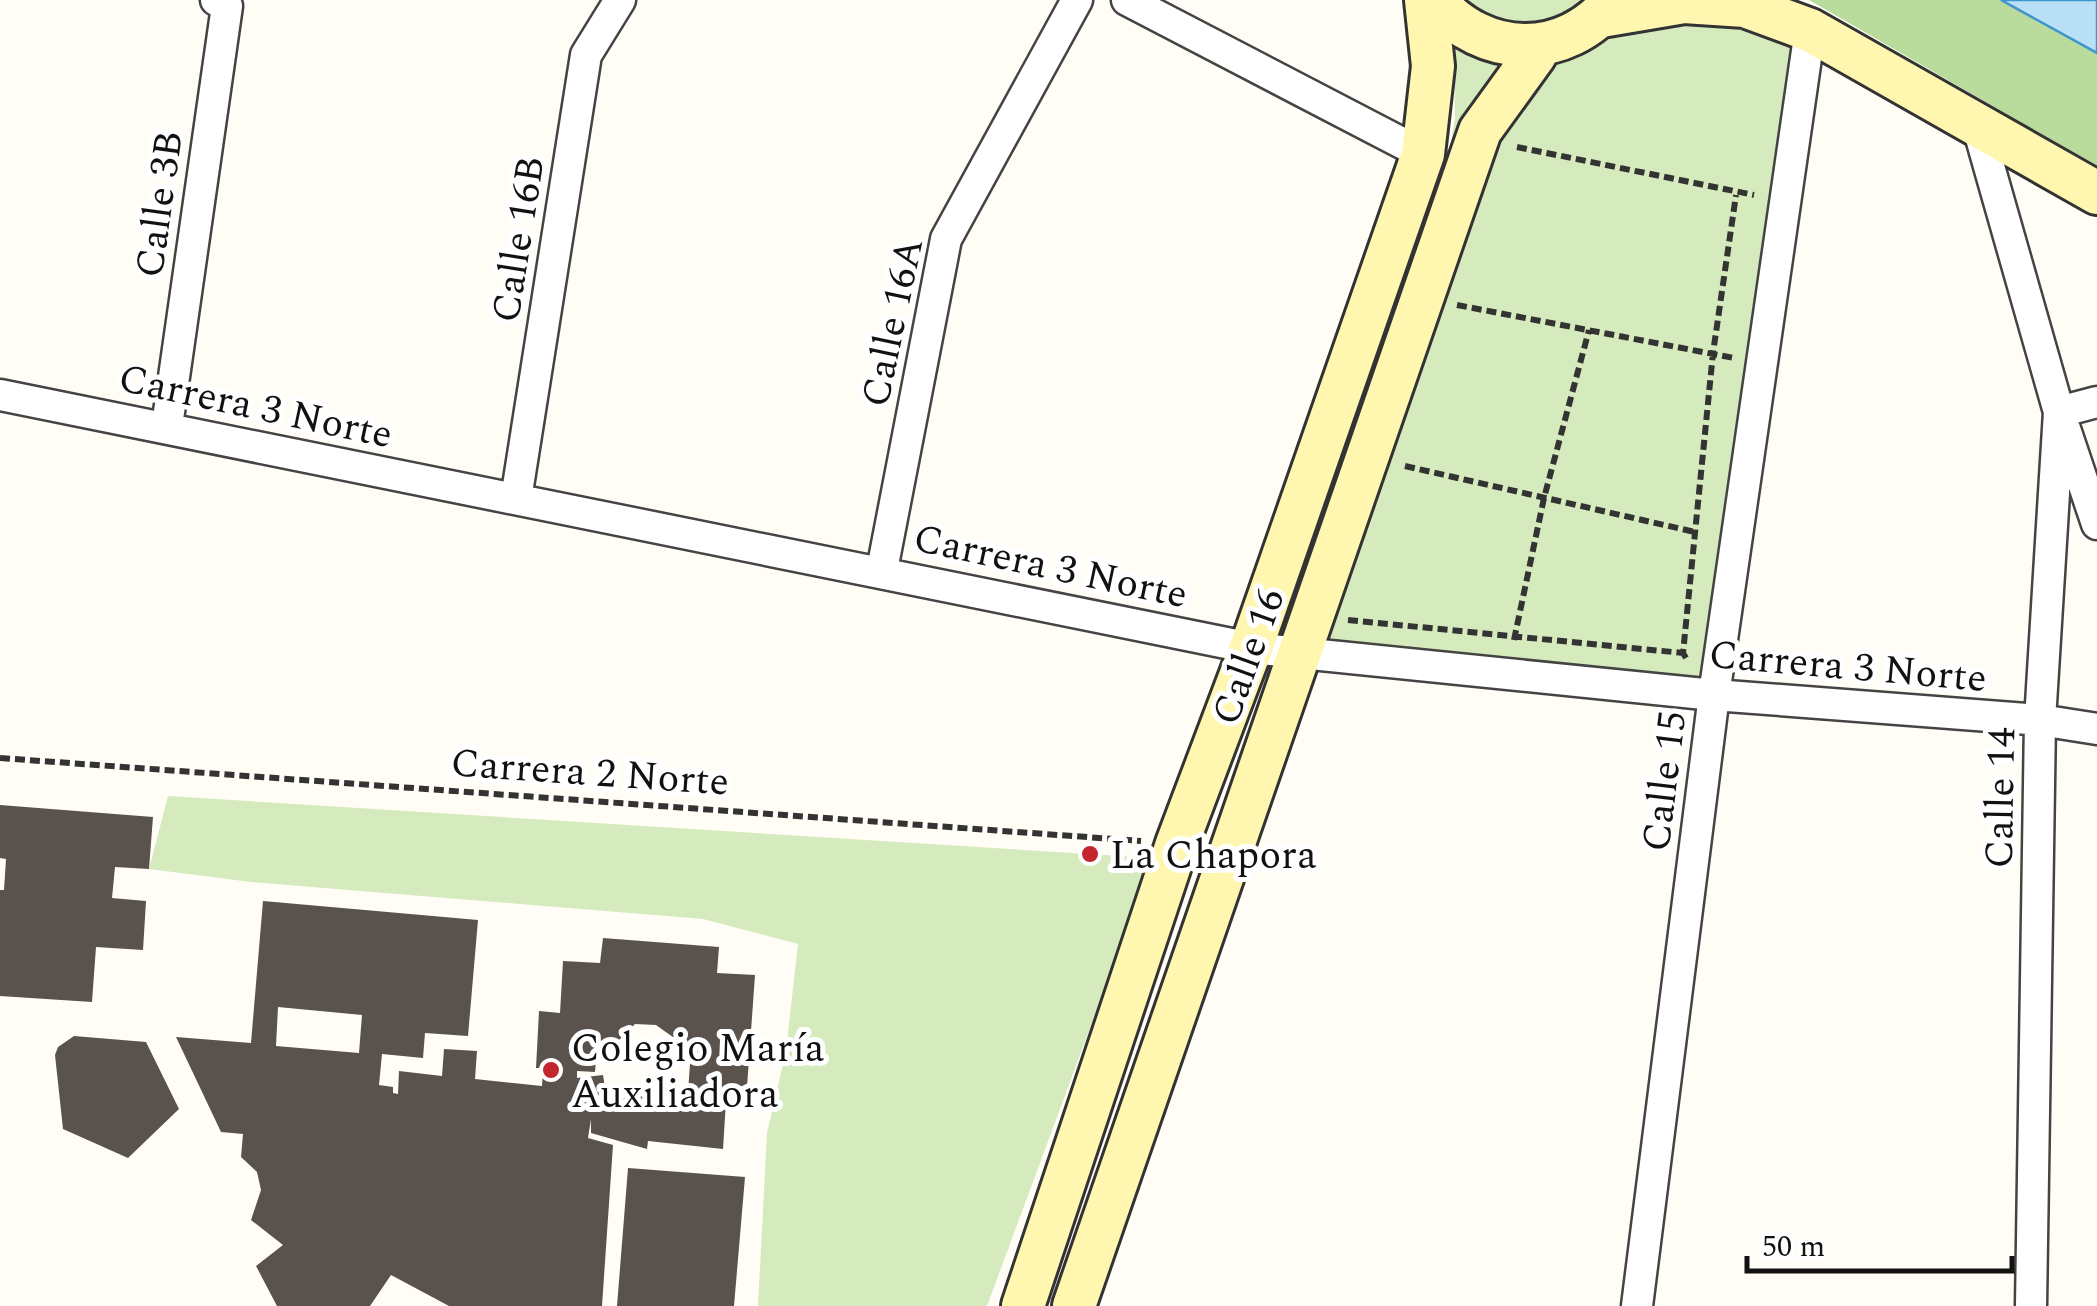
<svg xmlns="http://www.w3.org/2000/svg" width="2097" height="1306" viewBox="0 0 2097 1306" font-family="Spectral,serif">
	<rect width="100%" height="100%" fill="#fffdf5"/>
	<path fill="#d5ebbd" d="M1434 0H1614L1810 30 1714 695 1298 654 1527 64Z
		M1454 41 1511 59 1481 93 1468 124 1288 629 1282 626 1447 165 1455 118Z
		M168 796 1153 858 987 1306H758L767 1133 786 1051 798 944 703 919 251 882 149 869Z"/>
	<path fill="#b9dc9c" d="M1809 0H2001L2097 53V166Z"/>
	<path fill="#b9e0f7" stroke="#3f96cf" stroke-width="2.5" d="M2001 0H2097V53Z"/>
	<path fill="#5a524d" fill-rule="evenodd" d="M0 805 153 817 149 869 115 867 112 898 146 901 143 950 96 947 92 1002 0 996V890H4L6 859 0 858Z
		M263 901 478 920 468 1036 425 1033 423 1058 382 1054 379 1085 393 1087V1093L398 1094 399 1071 442 1076 444 1049 477 1051 475 1079 542 1086 543 1068H536L539 1011 560 1013 563 961 600 963 603 938 719 947 717 973 755 975 747 1087 727 1085 723 1149 648 1141 647 1149 591 1133V1119L588 1138 613 1145 602 1306H449L391 1275 370 1306H277L256 1266 283 1245 251 1220 261 1190 257 1172 241 1157 243 1134 221 1132 176 1037 251 1043ZM278 1007 362 1015 359 1053 276 1046ZM635 1024 656 1025 691 1050 688 1092 607 1100 603 1075 577 1078V1071L595 1072 597 1046 612 1047Z
		M74 1036 146 1042 179 1109 128 1158 63 1129 55 1055 58 1047Z
		M628 1168 745 1177 734 1306H617Z"/>
	<g fill="none" stroke-linecap="round" stroke-linejoin="round">
		<defs>
			<path id="street" d="M1127 0 1423 154
				M1977 124 2059 412 2040 720 2031 1306
				M0 395 1251 648 1714 695 2040 720 2097 729
				M2059 412 2097 402
				M167 426 227 6 216 0
				M2065 429 2097 524
				M516 499 586 55 620 0
				M882 570 946 239 1077 0
				M1637 1306 1714 695 1810 30"/>
			<path id="secondary" d="M1434 0C1484 59 1565 61 1614 0
				M1601 16 1684 2 1745 6 1810 30 2097 193
				M1023 1306 1177 844 1251 648 1423 154 1433 66 1426 0
				M1074 1306 1480 131 1535 55"/>
		</defs>
		<use href="#street" stroke="#444" stroke-width="35"/>
		<use href="#secondary" stroke="#333" stroke-width="48"/>
		<path stroke="#333" stroke-width="6" stroke-dasharray="10 5" stroke-linecap="butt" d="M1517 147 1754 195
			M1457 305 1734 358
			M1405 466 1695 532
			M1348 620 1683 653
			M1514 640 1544 498 1589 330
			M1686 658 1683 653 1713 353 1736 195
			M0 758 1141 841"/>
		<use href="#street" stroke="#fff" stroke-width="30"/>
		<use href="#secondary" stroke="#fff6b0" stroke-width="42"/>
	</g>
	<g fill="#c4262e" stroke="#fff" stroke-width="4">
		<circle cx="1090" cy="854" r="10"/>
		<circle cx="551" cy="1070" r="10"/>
	</g>
	<g text-anchor="middle" stroke-width="10" stroke-linejoin="round" paint-order="stroke">
		<g font-size="40" fill="#111" stroke="#fff">
			<text transform="translate(158 204) rotate(-82)" y="14">Calle 3B</text>
			<text transform="translate(517 239) rotate(-81)" y="14">Calle 16B</text>
			<text transform="translate(891 322) rotate(-78)" y="14">Calle 16A</text>
			<text transform="translate(256 405) rotate(12)" y="14">Carrera 3 Norte</text>
			<text transform="translate(1051 565) rotate(12)" y="14">Carrera 3 Norte</text>
			<text transform="translate(1247 656) rotate(-70)" y="14">Calle 16</text>
			<text transform="translate(1848 665) rotate(5)" y="14">Carrera 3 Norte</text>
			<text transform="translate(590 771) rotate(4)" y="14">Carrera 2 Norte</text>
			<text transform="translate(1663 781) rotate(-83)" y="14">Calle 15</text>
			<text transform="translate(1999 798) rotate(-89)" y="14">Calle 14</text>
		</g>
		<g font-size="40" fill="#111" stroke="#fff" text-anchor="start">
			<text x="1110" y="868">La Chapora</text>
			<text x="571" y="1061">Colegio María<tspan x="571" dy="46">Auxiliadora</tspan></text>
		</g>
	</g>
	<path d="M1747 1256v15h265v-15" fill="none" stroke="#111111" stroke-width="5"/>
	<text x="1762" y="1256" font-size="30" fill="#111111" stroke="#ffffff" stroke-width="8" paint-order="stroke">50 m</text>
</svg>
